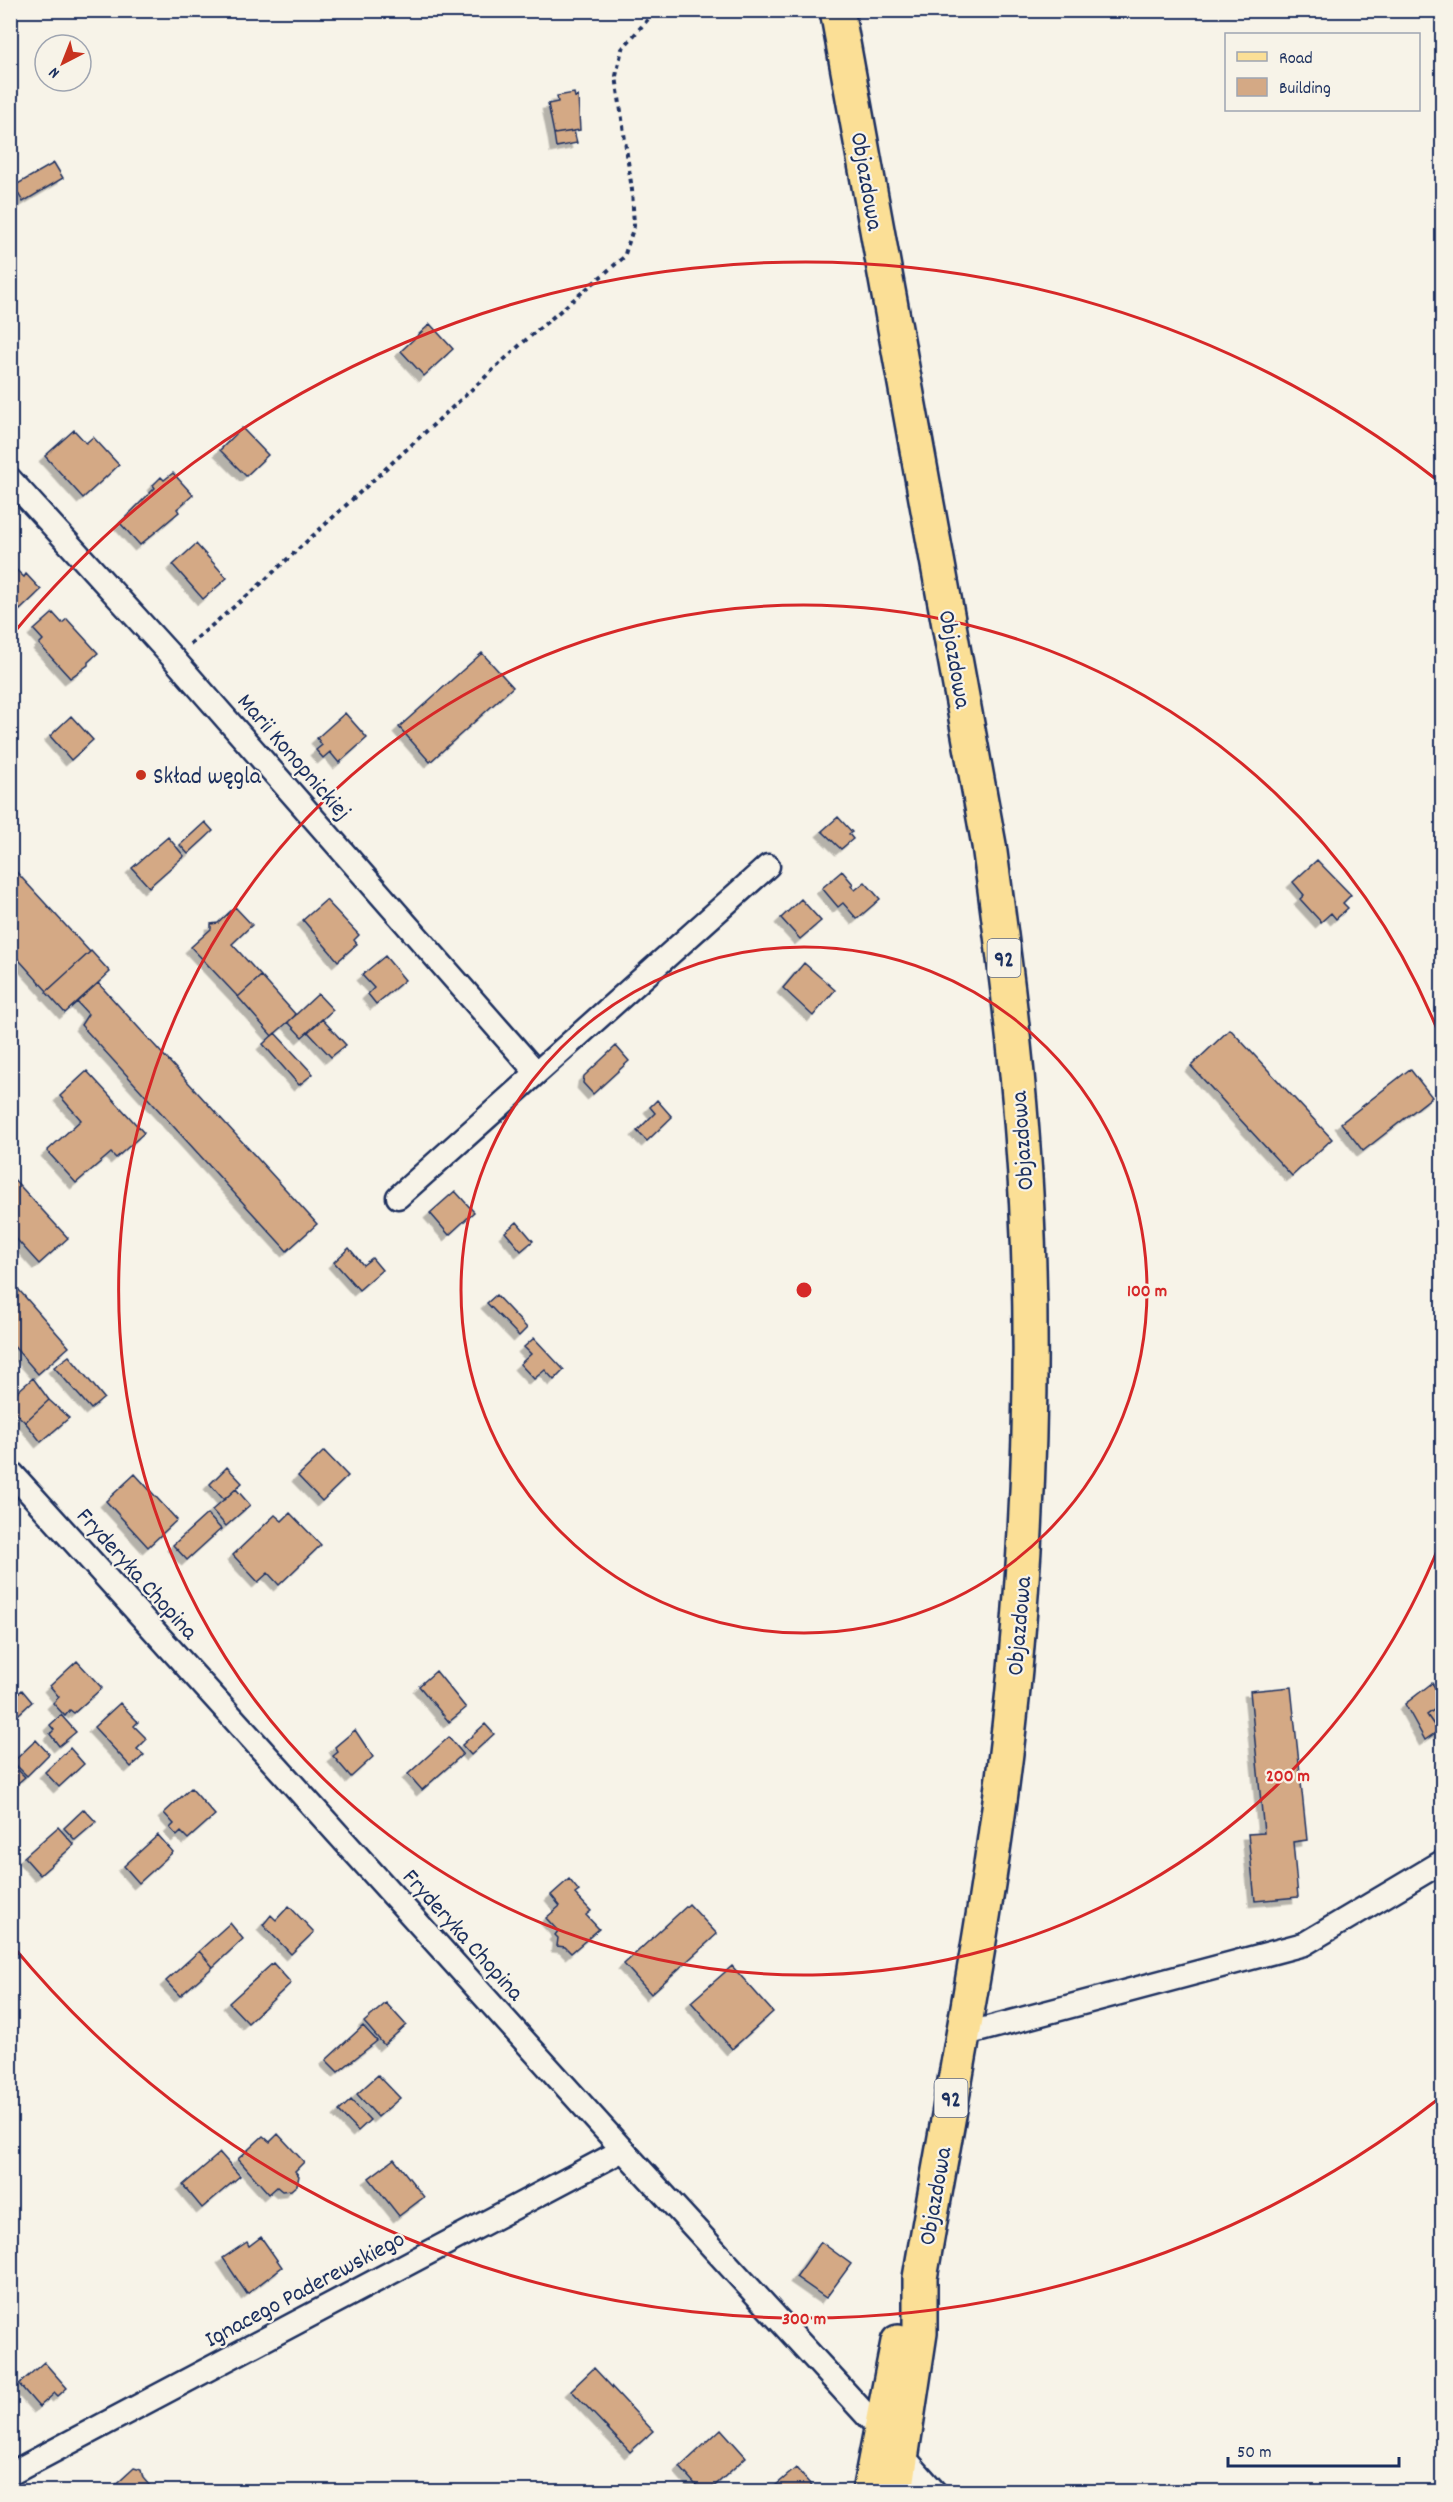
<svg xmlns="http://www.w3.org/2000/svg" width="1453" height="2502" viewBox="0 0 1453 2502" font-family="Dekko,sans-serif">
	<defs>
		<filter id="shadow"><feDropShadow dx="-5.5" dy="5.5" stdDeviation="0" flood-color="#0004"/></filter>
	</defs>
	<rect width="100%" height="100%" fill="#f7f3e8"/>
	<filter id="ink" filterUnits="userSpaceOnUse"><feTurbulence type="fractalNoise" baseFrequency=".0167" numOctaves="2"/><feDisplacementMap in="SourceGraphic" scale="12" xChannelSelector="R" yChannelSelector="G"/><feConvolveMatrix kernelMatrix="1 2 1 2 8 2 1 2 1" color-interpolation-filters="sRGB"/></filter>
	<g filter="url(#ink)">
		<path fill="#d4a985" stroke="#1b2f5e" stroke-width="1.5" filter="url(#shadow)" d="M574 93 575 97 578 96 580 130 554 134 548 104 558 102 557 96Z
			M574 131 577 143 556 147 554 134Z
			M54 163 63 178 23 202 14 186Z
			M430 324 453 349 424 376 401 351Z
			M242 428 268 455 246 476 220 450Z
			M74 430 86 443 93 437 119 465 83 498 45 456Z
			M173 473 193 495 177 509 179 512 140 545 120 523 155 488 153 485 161 477 164 480Z
			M196 544 227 578 203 599 173 565Z
			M10 564 24 577 26 574 41 590 20 610 13 602 10 605Z
			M53 613 62 623 67 619 98 653 88 662V665L70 678 39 644 43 640 34 630Z
			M482 653 513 687 430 762 399 727Z
			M345 713 367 738 339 763 330 752 323 758 316 750 322 745 317 738Z
			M71 716 93 740 71 760 50 736Z
			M838 817 852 832 849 834 853 839 841 849 822 831Z
			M205 822 213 831 188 854 180 845Z
			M168 837 184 856 149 887 132 868Z
			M1317 860 1351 895 1343 903 1348 908 1336 919 1331 913 1321 922 1300 899 1304 895 1293 882Z
			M10 865 90 952 47 991 10 950Z
			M842 871 853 884 851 886 855 890 865 882 880 899 857 919 843 903 838 907 822 888Z
			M801 899 821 921 800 939 781 918Z
			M326 900 359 935 354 940 357 944 338 961 303 920Z
			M235 907 252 925 232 944 261 976 238 997 191 947 211 929V924L218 923Z
			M91 951 110 972 65 1013 46 992Z
			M385 956 405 980 376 1004 368 994 374 988 362 975Z
			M804 963 835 990 813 1016 783 988Z
			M261 976 296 1015 272 1036 238 997Z
			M98 983 317 1224 287 1251 81 1025 88 1014 77 1002Z
			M318 994 333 1010 302 1037 288 1022Z
			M322 1019 346 1045 331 1057 308 1032Z
			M1230 1029 1332 1139 1292 1176 1191 1066Z
			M275 1033 313 1074 299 1085 263 1044Z
			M616 1046 629 1061 593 1094 583 1083 584 1076Z
			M1410 1069 1432 1097 1363 1151 1341 1123Z
			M87 1071 144 1133 116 1158 111 1153 76 1183 47 1151 81 1120 60 1096Z
			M657 1100 672 1117 647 1141 637 1131 655 1113 650 1107Z
			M10 1175 68 1238 39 1264 10 1232Z
			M455 1191 474 1212 449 1235 430 1213Z
			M517 1222 533 1241 521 1251 505 1232Z
			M349 1248 363 1265 372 1258 382 1270 359 1290 334 1262Z
			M12 1282 69 1347 38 1374 10 1342Z
			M496 1295 527 1328 519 1336 487 1303Z
			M534 1338 564 1370 554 1380 545 1370 534 1379 520 1364 531 1354 524 1347Z
			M69 1356 104 1398 91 1409 54 1367Z
			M33 1378 49 1400 25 1422 10 1408V1398Z
			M49 1400 69 1418 41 1442 25 1422Z
			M324 1451 348 1476 322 1501 298 1476Z
			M227 1467 242 1483 224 1500 210 1484Z
			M135 1474 177 1520 148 1547 106 1501Z
			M236 1489 250 1505 226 1526 212 1510Z
			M290 1513 321 1545 279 1585 268 1573 258 1582 233 1555 275 1515 282 1521Z
			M207 1514 221 1529 187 1560 173 1545Z
			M77 1661 102 1688 74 1713 70 1710 65 1716 53 1703 59 1697 50 1686Z
			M436 1671 466 1708 449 1722 419 1686Z
			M1432 1683 1442 1698V1704L1427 1715 1438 1731 1425 1740 1405 1704Z
			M1291 1687 1307 1840 1293 1842 1298 1897 1255 1901 1248 1834 1264 1833 1250 1691Z
			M22 1690 32 1702 10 1722V1700Z
			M120 1703 138 1722 134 1726 147 1739 137 1749 144 1755 131 1767 94 1727Z
			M1442 1704V1736L1427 1715Z
			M61 1715 76 1732 59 1746 50 1734 54 1730 50 1725Z
			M485 1724 494 1734 471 1755 462 1745Z
			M355 1730 373 1757 351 1777 333 1756 338 1752 335 1747Z
			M449 1737 463 1754 422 1790 408 1774Z
			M36 1740 49 1754 27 1776 13 1762Z
			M70 1748 84 1764 59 1787 45 1772Z
			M10 1762 25 1777 12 1788 10 1786Z
			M191 1788 215 1815 188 1839 181 1832 177 1836 170 1828 174 1824 164 1813Z
			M84 1809 96 1822 75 1840 64 1828Z
			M58 1827 74 1845 40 1875 24 1857Z
			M158 1835 173 1852 139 1883 124 1866Z
			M569 1879 579 1891 575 1894 591 1911 586 1915 599 1929 571 1953 565 1947 557 1946 558 1938 555 1935 558 1931 546 1918 560 1906 551 1895Z
			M689 1904 717 1934 651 1994 624 1964Z
			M289 1906 314 1932 291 1954 263 1925 271 1915 276 1920Z
			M230 1923 243 1939 213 1967 199 1951Z
			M199 1951 213 1967 180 1996 166 1981Z
			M273 1963 291 1983 248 2023 229 2003Z
			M732 1966 773 2012 732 2049 691 2002Z
			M386 2003 406 2025 384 2045 364 2022Z
			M363 2026 377 2041 338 2072 326 2060Z
			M378 2075 400 2098 378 2117 357 2094Z
			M351 2100 370 2120 358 2131 339 2111Z
			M278 2134 304 2162 295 2171 299 2176 297 2185 291 2190 282 2191 277 2187 269 2194 238 2159 263 2136 270 2142Z
			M220 2153 240 2176 202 2208 183 2185Z
			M394 2159 424 2197 399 2216 369 2178Z
			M261 2237 282 2267 247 2294 223 2258 247 2242 249 2246Z
			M821 2242 851 2264 826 2298 796 2277Z
			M44 2362 67 2388 58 2396 55 2393 39 2407 19 2384Z
			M594 2368 653 2431 630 2452 571 2390Z
			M721 2429 746 2457 708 2492H702L680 2467Z
			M134 2468 141 2470 143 2478 155 2492H108Z
			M796 2468 817 2492H768Z"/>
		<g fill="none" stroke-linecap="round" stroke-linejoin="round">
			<defs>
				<path id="street" d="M10 479 173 658 536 1072
					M398 1197 768 866
					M10 1471 623 2150 880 2430
					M962 2035 1304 1944 1442 1862
					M903 2456 935 2492
					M10 2474 623 2150"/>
				<path id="primary" d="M837 10 989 845C1002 941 1015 1037 1022 1133 1036 1311 1031 1492 1015 1669 996 1874 955 2076 920 2278V2333L896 2492
					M869 2492 898 2342"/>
			</defs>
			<use href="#street" stroke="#1b2f5e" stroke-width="27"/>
			<use href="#primary" stroke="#1b2f5e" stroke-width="38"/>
			<path stroke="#1b2f5e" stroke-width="4" stroke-dasharray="4.5 4.5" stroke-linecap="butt" d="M190 644 255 589 520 345 624 257 634 226 632 190 616 76 622 49 656 10"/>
			<use href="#street" stroke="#f7f3e8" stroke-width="22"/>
			<use href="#primary" stroke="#fbdf96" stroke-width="33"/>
		</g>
	</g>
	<g fill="none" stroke="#d62828" stroke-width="3">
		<circle cx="804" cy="1290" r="343"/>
		<path d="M1441 1541A685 685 0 1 1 1441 1039"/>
		<path d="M1437 2100A1028 1028 0 0 1 11 1944M11 636A1028 1028 0 0 1 1437 480"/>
	</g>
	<circle fill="#c8321e" stroke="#f7f3e8" stroke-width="2" cx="141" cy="775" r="6"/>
	<g text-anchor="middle" stroke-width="4.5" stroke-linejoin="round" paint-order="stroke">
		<g fill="#f7f3e8" stroke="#5d6a87" stroke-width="1.5">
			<rect x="987.5" y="939" width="33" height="38" rx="4.5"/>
			<rect x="934.5" y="2079" width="33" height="38" rx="4.5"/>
		</g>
		<g font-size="22" font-weight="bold" fill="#1b2f5e">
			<text x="1004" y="966">92</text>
			<text x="951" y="2106">92</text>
		</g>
		<g font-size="24" fill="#1b2f5e" stroke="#f7f3e8">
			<text transform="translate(868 181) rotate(80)" y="8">Objazdowa</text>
			<text transform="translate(956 659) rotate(80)" y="8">Objazdowa</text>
			<text transform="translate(295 756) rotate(49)" y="8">Marii Konopnickiej</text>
			<text transform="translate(1021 1141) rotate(-94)" y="8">Objazdowa</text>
			<text transform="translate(138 1573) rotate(48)" y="8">Fryderyka Chopina</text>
			<text transform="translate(1018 1626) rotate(-85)" y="8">Objazdowa</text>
			<text transform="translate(464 1934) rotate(48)" y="8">Fryderyka Chopina</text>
			<text transform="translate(934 2196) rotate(-80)" y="8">Objazdowa</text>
			<text transform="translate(304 2288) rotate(-28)" y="8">Ignacego Paderewskiego</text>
		</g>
		<g font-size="24" fill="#1b2f5e" stroke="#f7f3e8" text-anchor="start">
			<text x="153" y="783">Skład węgla</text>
		</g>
	</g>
	<circle cx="804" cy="1290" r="9" fill="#d62828" stroke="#f7f3e8" stroke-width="3"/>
	<g font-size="18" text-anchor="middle" font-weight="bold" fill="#d62828" stroke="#f7f3e8" stroke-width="4.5" stroke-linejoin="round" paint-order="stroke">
		<text x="1147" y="1296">100 m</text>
		<text x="1288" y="1781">200 m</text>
		<text x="804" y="2324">300 m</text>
	</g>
	<rect width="1453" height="2502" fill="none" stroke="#f7f3e8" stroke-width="36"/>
	<rect x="18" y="18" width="1417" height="2466" fill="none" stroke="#1b2f5e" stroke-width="2" filter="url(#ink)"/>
	<rect x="1225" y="33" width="195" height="78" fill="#f7f3e8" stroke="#9fa5b1" stroke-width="1.5"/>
	<rect x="1237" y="52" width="30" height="9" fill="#fbdf96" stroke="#9fa5b1" stroke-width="1.5"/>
	<text x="1279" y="63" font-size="18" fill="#1b2f5e">Road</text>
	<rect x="1237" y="78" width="30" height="18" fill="#d4a985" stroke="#9fa5b1" stroke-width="1.5"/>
	<text x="1279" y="93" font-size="18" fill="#1b2f5e">Building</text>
	<g transform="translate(63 63) rotate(222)"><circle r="28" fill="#f7f3e8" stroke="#9fa5b1" stroke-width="1.5"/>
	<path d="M0-4.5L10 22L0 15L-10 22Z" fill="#c8321e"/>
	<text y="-9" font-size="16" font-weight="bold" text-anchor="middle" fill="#1b2f5e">N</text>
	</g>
	<path d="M1228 2457v9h171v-9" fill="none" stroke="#1b2f5e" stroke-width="3"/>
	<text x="1237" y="2457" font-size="18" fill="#1b2f5e" stroke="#f7f3e8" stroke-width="4.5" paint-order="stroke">50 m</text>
</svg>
